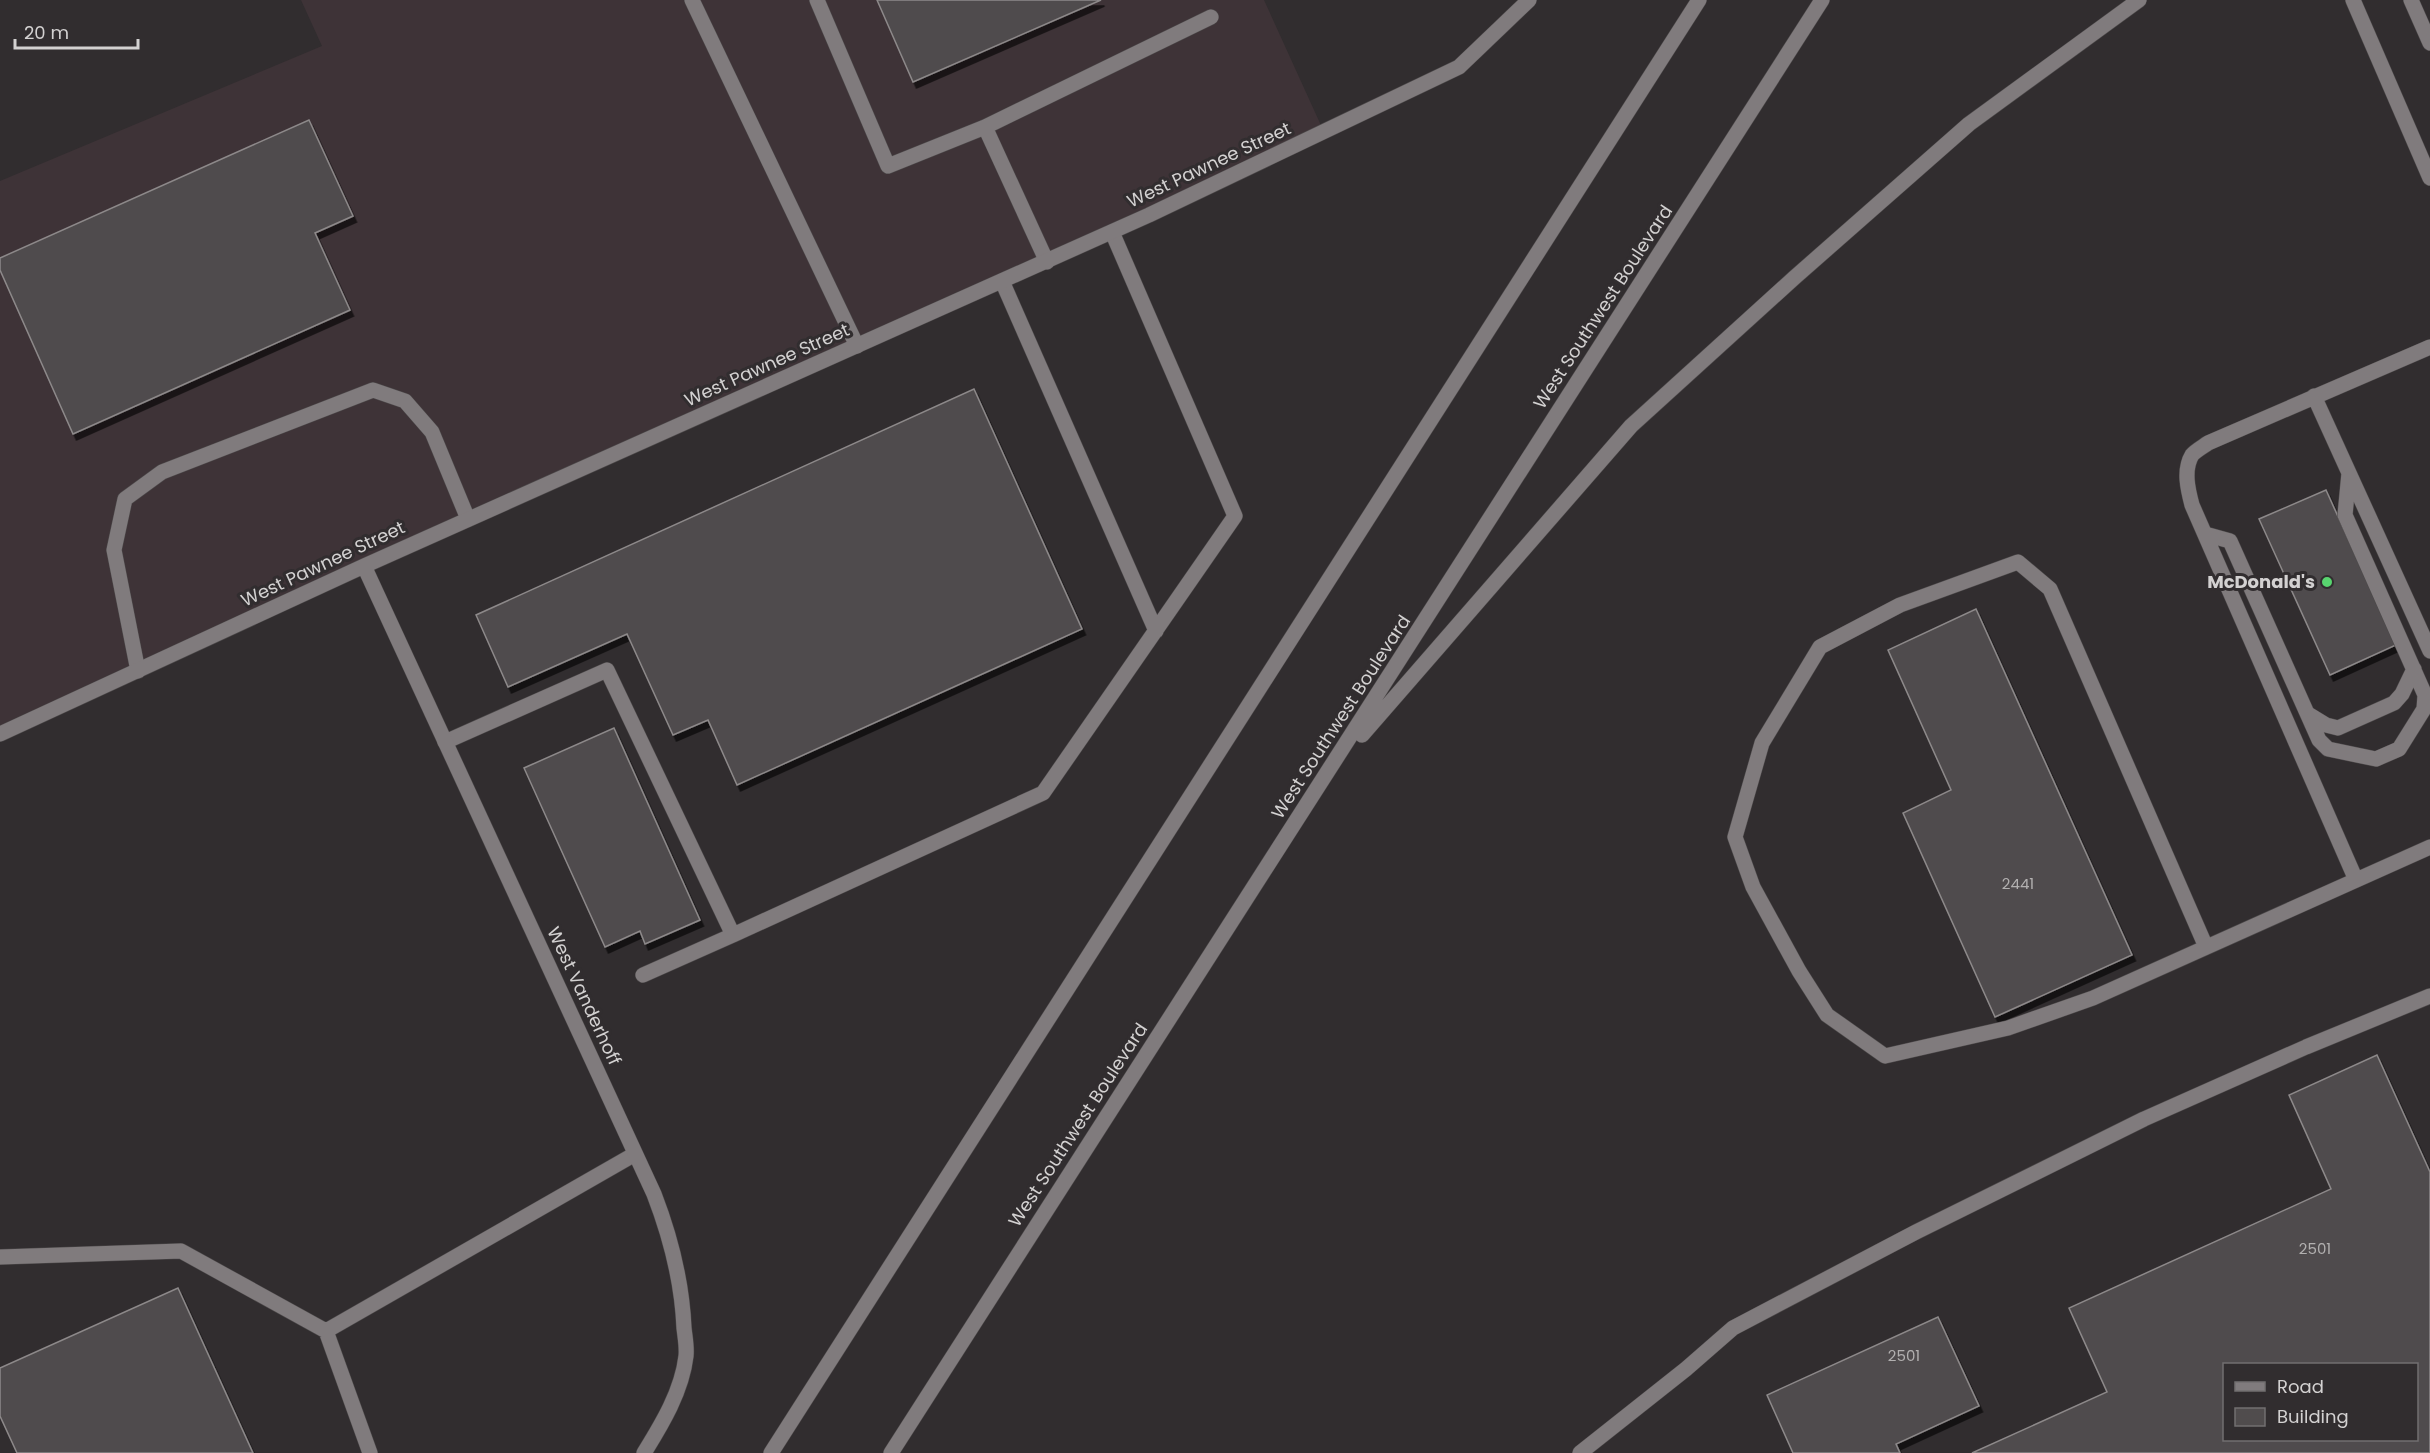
<svg xmlns="http://www.w3.org/2000/svg" width="2430" height="1453" viewBox="0 0 2430 1453" font-family="Poppins,sans-serif">
	<defs>
		<filter id="shadow"><feDropShadow dx="3.5" dy="6" stdDeviation="0" flood-color="#0009"/></filter>
	</defs>
	<rect width="100%" height="100%" fill="#312d2f"/>
	<path fill="#3e3337" d="M301 0H1264L1324 132 0 734V181L322 46Z"/>
	<path fill="#504c4d" stroke="#8d898a" stroke-width="1.5" fill-rule="evenodd" filter="url(#shadow)" d="M877 0H1101L913 82Z
		M309 120 353 216 315 233 350 310 73 434 0 270V258Z
		M974 389 1082 629 737 785 708 720 673 735 627 634 508 687 476 615Z
		M2326 490 2396 645 2330 675 2259 519Z
		M1976 609 2132 955 1995 1017 1903 813 1951 790 1888 650Z
		M614 728 700 920 645 944 640 931 605 947 524 768Z
		M2377 1055 2430 1172V1453H1972L2107 1392 2069 1308 2331 1189 2289 1095ZM2224 1364H2416V1440H2224Z
		M178 1288 253 1453H17L0 1416V1368Z
		M1938 1317 1979 1406 1896 1444 1900 1453H1793L1767 1395Z"/>
	<g fill="none" stroke-linecap="round" stroke-linejoin="round">
		<defs>
			<path id="lane" d="M692 0 857 346
				M817 0 888 166 985 127
				M1047 262 985 127 1211 17
				M1002 281 1156 631
				M2314 396 2430 651
				M2205 534 2230 541 2319 740 2328 749 2376 759 2399 749 2424 709 2425 695 2345 515 2349 473
				M138 671 114 550 125 499 162 472 373 390 405 401 432 432 468 519
				M2308 714 2326 725 2338 728 2394 703 2402 694 2414 669
				M445 742 607 670 733 935 1043 793 1235 516 1112 232
				M2356 880 2192 505C2188 490 2183 470 2192 455 2195 451 2204 446 2208 443L2430 347
				M2206 947 2050 589 2018 562 1900 605 1820 647 1762 743 1735 837 1753 887 1799 971 1827 1015 1885 1056 2008 1028 2093 998 2430 847
				M643 975 733 935
				M0 1257 181 1251 326 1331
				M370 1453 326 1331 635 1154
				M1580 1453 1686 1369 1733 1328 1916 1232 2144 1119 2306 1047 2430 996"/>
			<path id="street" d="M364 566 654 1194C671 1238 682 1281 684 1328 685 1337 687 1347 686 1356 682 1391 662 1424 644 1453
				M0 734 364 566 1149 215 1459 67 1529 0"/>
			<path id="secondary" d="M2353 0 2430 178
				M2411 0 2430 43
				M1362 735 1631 426 1794 278 1969 124 2139 0
				M771 1453 1699 0
				M891 1453 1822 0"/>
		</defs>
		<use href="#lane" stroke="#4d4a4b" stroke-width="16"/>
		<use href="#street" stroke="#4d4a4b" stroke-width="16"/>
		<use href="#secondary" stroke="#4d4a4b" stroke-width="16"/>
		<use href="#lane" stroke="#807b7d" stroke-width="15"/>
		<use href="#street" stroke="#807b7d" stroke-width="15"/>
		<use href="#secondary" stroke="#807b7d" stroke-width="15"/>
	</g>
	<circle fill="#58d56f" stroke="#312d2f" stroke-width="2" cx="2327" cy="582" r="6"/>
	<g text-anchor="middle" stroke-width="6" stroke-linejoin="round" paint-order="stroke">
		<g font-size="15" fill="#b2b0b0">
			<text x="2018" y="889">2441</text>
			<text x="2315" y="1254">2501</text>
			<text x="1904" y="1361">2501</text>
		</g>
		<g font-size="18" fill="#d3d1d1" stroke="#312d2f">
			<text transform="translate(1209 165) rotate(-25)" y="6">West Pawnee Street</text>
			<text transform="translate(1603 307) rotate(-57)" y="6">West Southwest Boulevard</text>
			<text transform="translate(767 365) rotate(-24)" y="6">West Pawnee Street</text>
			<text transform="translate(323 564) rotate(-25)" y="6">West Pawnee Street</text>
			<text transform="translate(1341 717) rotate(-57)" y="6">West Southwest Boulevard</text>
			<text transform="translate(584 996) rotate(65)" y="6">West Vanderhoff</text>
			<text transform="translate(1078 1125) rotate(-57)" y="6">West Southwest Boulevard</text>
		</g>
		<g font-size="18" font-weight="bold" fill="#d3d1d1" stroke="#312d2f" text-anchor="end">
			<text x="2315" y="588">McDonald's</text>
		</g>
	</g>
	<rect x="2223" y="1363" width="195" height="78" fill="#312d2f" stroke="#726f70" stroke-width="1.5"/>
	<rect x="2235" y="1382" width="30" height="9" fill="#807b7d" stroke="#726f70" stroke-width="1.5"/>
	<text x="2277" y="1393" font-size="18" fill="#d3d1d1">Road</text>
	<rect x="2235" y="1408" width="30" height="18" fill="#504c4d" stroke="#726f70" stroke-width="1.5"/>
	<text x="2277" y="1423" font-size="18" fill="#d3d1d1">Building</text>
	<path d="M15 39v9h123v-9" fill="none" stroke="#d3d1d1" stroke-width="3"/>
	<text x="24" y="39" font-size="18" fill="#d3d1d1" stroke="#312d2f" stroke-width="4.5" paint-order="stroke">20 m</text>
</svg>
